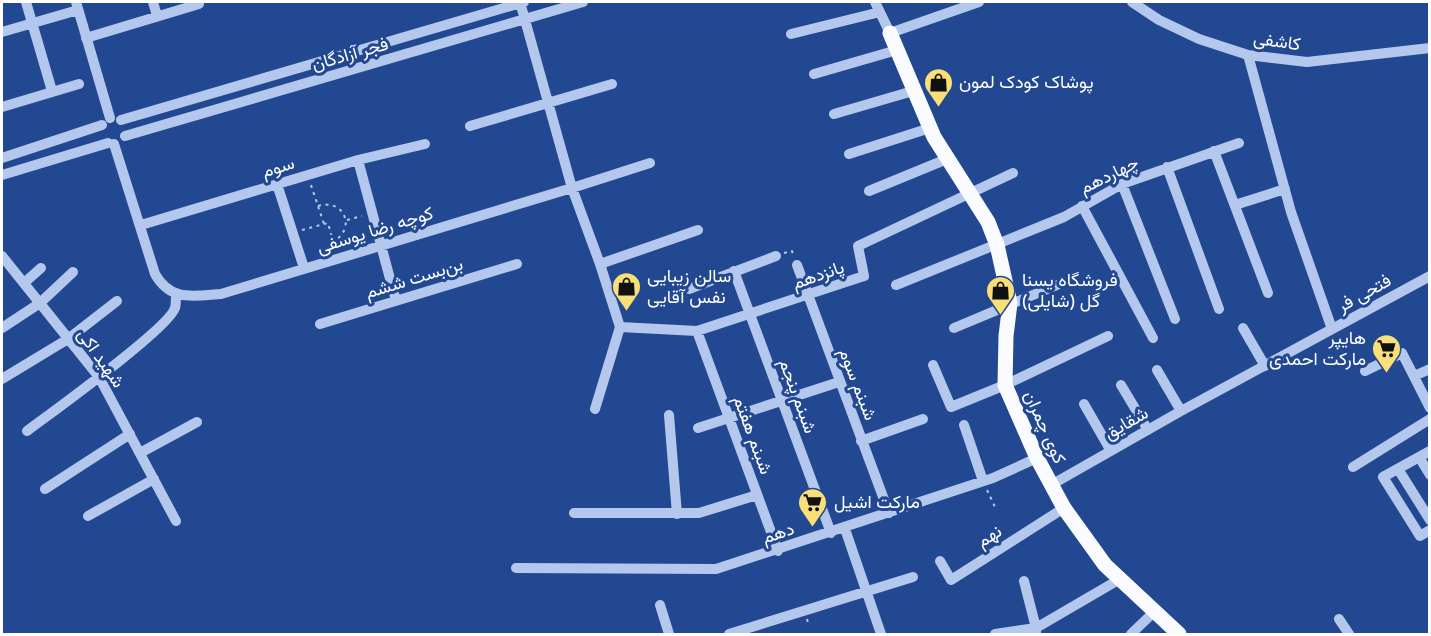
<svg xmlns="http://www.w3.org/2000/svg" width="1431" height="636" viewBox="0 0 1431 636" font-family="'Varela Round',Vazirmatn,sans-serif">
	<rect width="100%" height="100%" fill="#224891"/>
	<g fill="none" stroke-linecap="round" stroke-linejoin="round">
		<path stroke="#b4c8ed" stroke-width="2" stroke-dasharray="3 4.5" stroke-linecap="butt" d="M311 185 324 224
			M318 206C344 198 357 228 333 242
			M347 220 362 216
			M302 230 328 223 335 249
			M784 253 792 251 793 255
			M987 490 996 509
			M807 619 809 626"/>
		<path stroke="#b4c8ed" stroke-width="10" d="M26 2 52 91
			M76 2 110 118
			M153 2 157 16
			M875 2 890 33 979 2
			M1132 2 1159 20 1199 39 1248 55 1307 62 1430 48
			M2 32 78 10
			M791 34 880 12
			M86 38 199 4
			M1248 55 1291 212 1332 329
			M814 74 897 50
			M2 107 79 84
			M834 114 913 91
			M121 120 524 2
			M470 126 612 84
			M125 136 583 2
			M114 144 155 274C171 302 193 296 221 294L572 188 520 2
			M1214 151 1268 293
			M849 154 930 128
			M2 158 102 125
			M358 160 396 301
			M1167 167 1219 309
			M2 175 108 143
			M277 184 304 268
			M1122 184 1175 319
			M869 191 947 159
			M1235 205 1285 189
			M1082 206 1153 338
			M141 225 358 160 425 144
			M2 256 99 377 176 521
			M600 264 698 230
			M797 265 889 513
			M734 271 831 533
			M24 283 41 268
			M896 285 1064 217 1122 184 1239 143
			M689 289 776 256
			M320 324 517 264
			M620 327 697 331 864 276 858 246 1013 173
			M2 328 40 303 73 272
			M954 328 1057 285
			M1243 328 1265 366
			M697 331 778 551
			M933 365 951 407 1005 385 1108 336
			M1157 370 1181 411
			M1365 371 1402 353 1430 408
			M1414 376 1430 369
			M2 379 68 339 117 301
			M1121 385 1148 430
			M1084 404 1111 451
			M595 409 620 327 600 264 572 188 650 163
			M669 415 677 514
			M964 425 983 481
			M698 428 839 382
			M27 431C51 413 168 329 175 308 176 304 176 298 176 294
			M861 441 923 419
			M1430 451 1383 477 1420 536 1430 530
			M140 453 197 422
			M1419 457 1430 475
			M1353 467 1430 419
			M1398 469 1430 520
			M1051 485 1181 411 1430 276
			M45 489 130 434
			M574 513H699L757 495
			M88 516 154 479
			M845 529 881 634
			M940 561 951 580 1064 508
			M516 568 716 569 993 478 1037 458
			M660 605 669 634
			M1339 619 1349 634
			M729 634 913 577
			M995 634 1036 628 1024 581
			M1036 634V628L1120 579
			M1131 634 1155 611"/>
		<path stroke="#fafbff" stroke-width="15" d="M890 33 934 137 988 222 997 245 1010 303 1006 336 1005 385 1037 458 1064 508 1105 565 1179 634"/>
	</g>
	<defs>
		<symbol id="shop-pin" viewBox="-11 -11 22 30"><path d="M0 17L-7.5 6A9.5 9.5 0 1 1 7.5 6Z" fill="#f8df77" stroke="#224891"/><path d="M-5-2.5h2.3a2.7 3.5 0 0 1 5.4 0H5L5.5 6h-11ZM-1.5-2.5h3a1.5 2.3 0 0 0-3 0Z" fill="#111"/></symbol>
		<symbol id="supermarket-pin" viewBox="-11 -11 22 30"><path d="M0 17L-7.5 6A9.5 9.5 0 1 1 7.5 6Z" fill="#f8df77" stroke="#224891"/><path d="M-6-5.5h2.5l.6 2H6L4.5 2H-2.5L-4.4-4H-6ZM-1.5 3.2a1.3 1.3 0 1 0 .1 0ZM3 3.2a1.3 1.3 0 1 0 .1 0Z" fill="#111"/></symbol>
	</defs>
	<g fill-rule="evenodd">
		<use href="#shop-pin" x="922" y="66" width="33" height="45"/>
		<use href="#shop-pin" x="610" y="270" width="33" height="45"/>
		<use href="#shop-pin" x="984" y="274" width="33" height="45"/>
		<use href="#supermarket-pin" x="1370" y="332" width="33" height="45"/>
		<use href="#supermarket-pin" x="796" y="486" width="33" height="45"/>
	</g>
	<g text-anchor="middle" stroke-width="6" stroke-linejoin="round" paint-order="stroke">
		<g font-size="18" fill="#fff" stroke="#224891">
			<text transform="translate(1277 41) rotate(8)" y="6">کاشفی</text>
			<text transform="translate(350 54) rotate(-16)" y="6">فجر آزادگان</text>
			<text transform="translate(278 167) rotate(-17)" y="6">سوم</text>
			<text transform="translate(1109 175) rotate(-26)" y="6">چهاردهم</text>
			<text transform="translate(375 230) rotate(-17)" y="6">کوچه رضا یوسفی</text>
			<text transform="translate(818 275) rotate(-19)" y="6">پانزدهم</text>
			<text transform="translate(414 278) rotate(-17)" y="6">بن‌بست ششم</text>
			<text transform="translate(1364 293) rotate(-29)" y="6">فتحی فر</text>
			<text transform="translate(101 358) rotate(55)" y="6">شهید اکی</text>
			<text transform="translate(858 384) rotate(69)" y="6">شبنم سوم</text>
			<text transform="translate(798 396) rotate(70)" y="6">شبنم پنجم</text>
			<text transform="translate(1126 423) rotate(-30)" y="6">شقایق</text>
			<text transform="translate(1045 427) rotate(66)" y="6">کوی چمران</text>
			<text transform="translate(753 435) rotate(70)" y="6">شبنم هفتم</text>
			<text transform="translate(778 533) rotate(-18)" y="6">دهم</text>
			<text transform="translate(989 536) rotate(-33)" y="6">نهم</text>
		</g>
		<g font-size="18" fill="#fff" stroke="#224891" text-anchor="start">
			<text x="959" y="88">پوشاک کودک لمون</text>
			<text x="647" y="282">سالن زیبایی<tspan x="647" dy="21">نفس آقایی</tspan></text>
			<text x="1022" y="286">فروشگاه یسنا<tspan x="1022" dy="21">گل (شایلی)</tspan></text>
			<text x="1366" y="344" text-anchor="end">هایپر<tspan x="1366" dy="21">مارکت احمدی</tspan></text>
			<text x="834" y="508">مارکت اشیل</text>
		</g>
	</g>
	<rect width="1431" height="636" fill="none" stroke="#ffffff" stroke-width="6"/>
</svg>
